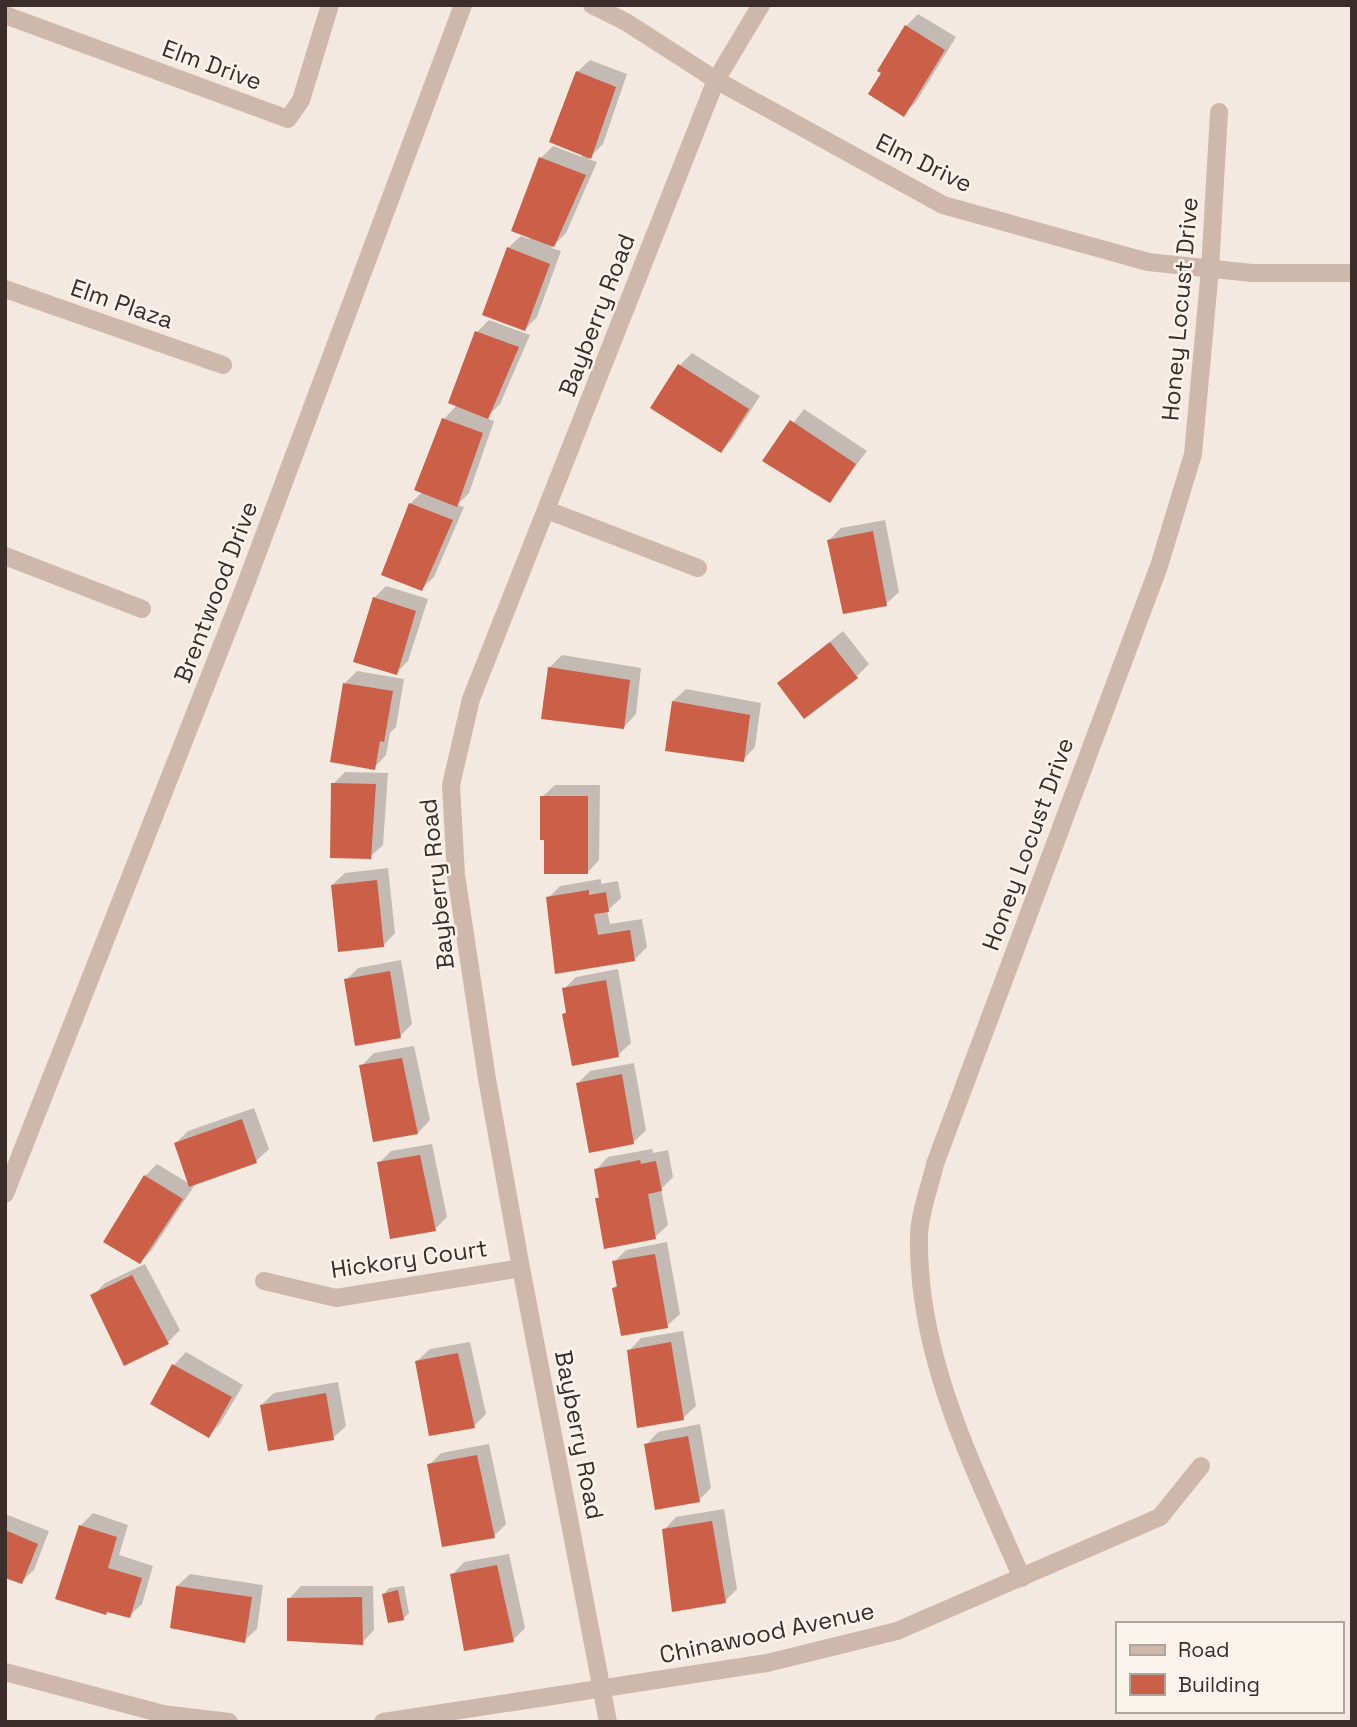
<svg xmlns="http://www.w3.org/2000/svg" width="1357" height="1727" viewBox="0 0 1357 1727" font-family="'Space Grotesk',sans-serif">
	<rect width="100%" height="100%" fill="#f4e9e0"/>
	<path fill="#0003" d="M918 14 956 37 916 102 904 114 906 26Z
		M590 60 627 74 603 144 588 159 597 162 566 233 551 248 561 251 537 317 525 329 508 248 521 236 529 239 530 236 541 158 553 146 582 157 577 72Z
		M489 320 530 335 500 404 486 418 494 421 469 493 457 505 464 507 434 577 421 589 410 504 423 491 417 489 444 419 457 405 477 332Z
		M692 353 760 396 733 438 721 451 680 365Z
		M804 409 867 451 829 501 765 461Z
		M885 520 899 592 886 604 829 540 841 528Z
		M386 586 428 599 408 661 396 673 374 598Z
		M843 631 869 664 856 677 779 683Z
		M562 655 641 668 636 714 624 727 549 668Z
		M357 671 404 679 396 727 390 733 386 755 374 768 344 684Z
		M686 689 761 703 755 747 743 760 673 701Z
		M345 772 388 773 383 845 370 857 333 784Z
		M555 785H600L599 860 587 873 542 797Z
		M388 868 395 933 383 946 332 885 345 873Z
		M601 879V884L618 881 621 898 607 911 610 924 642 919 647 947 635 959 556 972 548 898 560 886Z
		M401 960 412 1024 400 1036 346 980 358 968Z
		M618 969 631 1043 618 1055 564 1014 568 1011 564 989 576 977Z
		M414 1046 430 1120 418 1133 361 1066 374 1053Z
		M634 1063 646 1130 634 1142 578 1083 590 1071Z
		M254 1108 269 1149 256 1161 191 1184 194 1186 152 1250 140 1262 145 1176 157 1164 190 1184 176 1143 188 1131Z
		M432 1144 447 1217 435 1229 379 1163 391 1151Z
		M652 1149 653 1153 668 1150 673 1177 661 1189 668 1225 655 1237 597 1199 601 1195 596 1170 608 1157Z
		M667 1242 680 1314 667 1326 614 1288 618 1284 614 1262 626 1250Z
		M145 1264 180 1330 168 1342 125 1364 92 1296 105 1283Z
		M683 1331 696 1406 683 1418 638 1426 629 1351 641 1338Z
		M470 1342 486 1414 474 1426 417 1361 430 1349Z
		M186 1352 243 1385 220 1424 208 1436 152 1404 174 1365Z
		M338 1382 346 1426 333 1438 261 1405 274 1393Z
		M700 1424 711 1488 699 1500 646 1445 658 1432Z
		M489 1444 506 1524 494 1536 429 1465 441 1453Z
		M724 1509 737 1589 725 1601 664 1530 676 1517Z
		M93 1513 128 1525 119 1555 153 1566 142 1604 129 1616 80 1526Z
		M5 1514 49 1531 34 1570 21 1582 5 1576Z
		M509 1554 525 1628 513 1640 452 1575 464 1562Z
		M190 1574 263 1585 257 1629 244 1641 177 1586Z
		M301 1586H373L374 1630 362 1643 289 1599Z
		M404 1586 409 1613 403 1619 384 1594 389 1588Z"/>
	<path fill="#cb5f47" d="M905 25 945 50 904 117 868 94 881 73 877 71Z
		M576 71 616 87 591 159 549 142Z
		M539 157 586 175 554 247 511 231Z
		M507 247 550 264 525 331 482 315Z
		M475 331 519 347 488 419 448 403Z
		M678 364 749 409 721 453 650 408Z
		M442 418 483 433 457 507 414 490Z
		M790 420 856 464 830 503 762 461Z
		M409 503 453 520 422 591 381 575Z
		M873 531 887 606 843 614 827 540Z
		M373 597 416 611 397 675 353 662Z
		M830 642 858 678 804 719 777 683Z
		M548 667 630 680 624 729 541 719Z
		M343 683 393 691 384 742 380 741 375 770 330 762Z
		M672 701 750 715 744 762 665 751Z
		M331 783 376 784 371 859 330 858Z
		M540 796H588V874H544V840H540Z
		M377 880 384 947 338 952 331 885Z
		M589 890V895L606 892 609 912 594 914 598 935 630 930 635 961 555 974 546 897Z
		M390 971 401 1038 355 1046 344 979Z
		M606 980 619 1057 572 1066 562 1014 566 1013 562 988Z
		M402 1058 418 1134 373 1142 359 1065Z
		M622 1074 634 1144 589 1153 576 1083Z
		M242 1119 257 1163 189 1187 174 1143Z
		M420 1155 436 1231 390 1239 377 1162Z
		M640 1160 641 1164 656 1161 662 1191 648 1194 656 1239 604 1249 595 1198H599L594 1169Z
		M144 1175 183 1199 140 1264 103 1242Z
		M655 1254 668 1328 621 1336 612 1288 617 1287 612 1261Z
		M132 1275 169 1344 124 1366 90 1295Z
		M671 1342 684 1420 637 1428 627 1350Z
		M458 1353 475 1428 429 1436 415 1361Z
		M172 1364 232 1397 209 1438 150 1404Z
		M326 1393 334 1440 268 1451 260 1405Z
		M688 1436 700 1502 655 1510 644 1444Z
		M477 1455 495 1538 442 1547 427 1464Z
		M712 1521 726 1603 672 1612 662 1529Z
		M79 1525 117 1537 108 1568 142 1578 130 1618 107 1612 106 1615 55 1599Z
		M5 1530 38 1544 22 1584 5 1578Z
		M497 1565 514 1642 464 1651 450 1574Z
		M176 1586 252 1597 245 1643 170 1628Z
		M398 1590 404 1620 388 1623 382 1594Z
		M362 1597 363 1645 287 1641V1598Z"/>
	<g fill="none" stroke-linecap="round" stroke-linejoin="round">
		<path stroke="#ceb8ab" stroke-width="18" d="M592 5 626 22 716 80 943 205 1148 262 1252 273H1352
			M5 15 288 119 301 100 330 5
			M5 289 223 365
			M547 510 698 568
			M5 556 142 609
			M5 1194 242 594 463 5
			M264 1281 336 1298 521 1268
			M1022 1578C975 1470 917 1358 919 1237 919 1214 930 1187 935 1164L1159 566 1193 454 1210 269 1219 112
			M5 1672 163 1714 229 1722
			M383 1722 767 1663 897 1631 1160 1517 1201 1466
			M608 1722 521 1268 487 1079 456 875 451 785 471 699 716 80 761 5"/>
	</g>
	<g text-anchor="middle" stroke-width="5" stroke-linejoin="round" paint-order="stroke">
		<g font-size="24" fill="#3b2e2a" stroke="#fbf4ed">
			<text transform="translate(212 65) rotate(20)" y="8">Elm Drive</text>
			<text transform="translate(924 163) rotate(26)" y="8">Elm Drive</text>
			<text transform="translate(122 304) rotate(19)" y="8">Elm Plaza</text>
			<text transform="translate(1180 309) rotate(-85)" y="8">Honey Locust Drive</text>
			<text transform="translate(597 315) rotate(-69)" y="8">Bayberry Road</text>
			<text transform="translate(216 592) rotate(-69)" y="8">Brentwood Drive</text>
			<text transform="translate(1028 844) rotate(-70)" y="8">Honey Locust Drive</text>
			<text transform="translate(437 884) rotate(-96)" y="8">Bayberry Road</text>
			<text transform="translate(409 1259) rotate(-8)" y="8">Hickory Court</text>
			<text transform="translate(579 1435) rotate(79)" y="8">Bayberry Road</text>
			<text transform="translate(767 1633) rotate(-12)" y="8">Chinawood Avenue</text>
		</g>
	</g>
	<rect width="1357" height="1727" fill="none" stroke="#3b2e2a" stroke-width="14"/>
	<rect x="1116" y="1622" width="228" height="91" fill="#fbf4ed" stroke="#aea59f" stroke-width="2"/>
	<rect x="1130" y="1645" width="35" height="10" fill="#ceb8ab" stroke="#aea59f" stroke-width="2"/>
	<text x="1178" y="1657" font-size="21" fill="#3b2e2a">Road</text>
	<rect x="1130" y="1674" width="35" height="21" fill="#cb5f47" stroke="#aea59f" stroke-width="2"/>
	<text x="1178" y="1692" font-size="21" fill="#3b2e2a">Building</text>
</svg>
